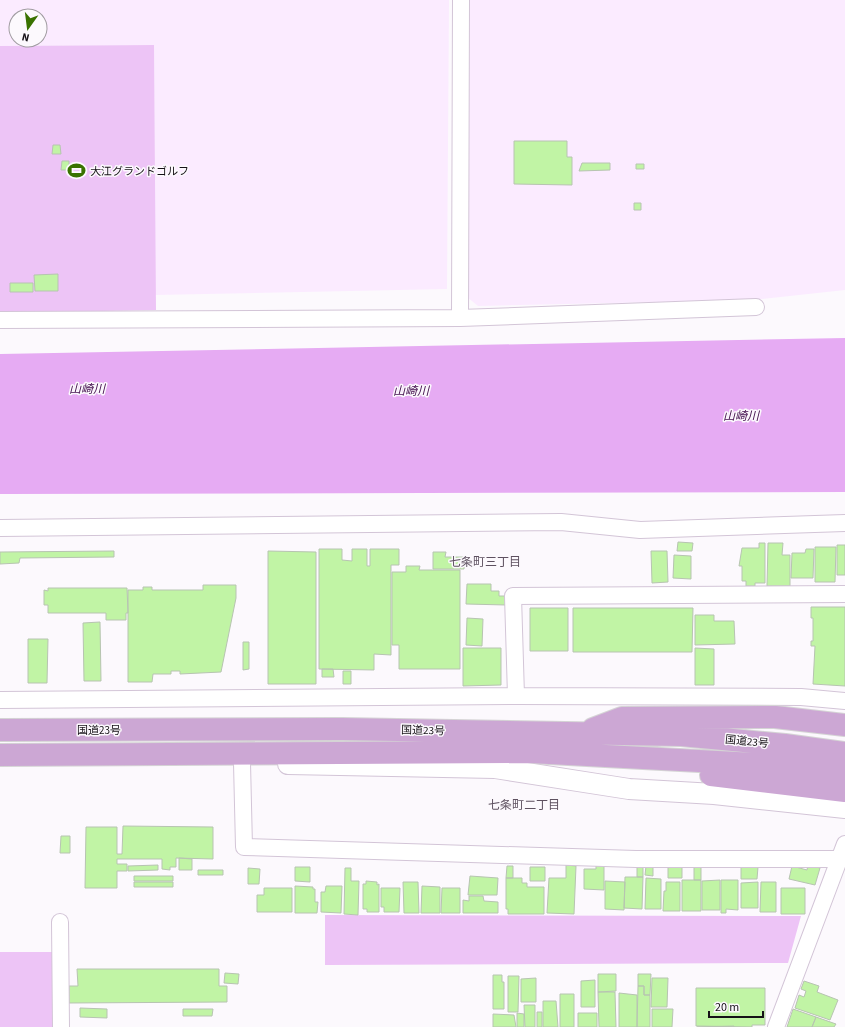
<svg xmlns="http://www.w3.org/2000/svg" width="845" height="1027" viewBox="0 0 845 1027" font-family="'Source Sans 3','Noto Sans JP',sans-serif">
	<rect width="100%" height="100%" fill="#fcf9fd"/>
	<path fill="#fbebff" fill-rule="evenodd" d="M0 0H449L447 289 155 295 154 45 0 46ZM16 16H40V40H16Z
		M469 0H845V290L753 300 478 306 467 297Z"/>
	<path fill="#edc4f6" d="M154 45 156 310 0 313V46Z
		M325 915 801 916 788 963 325 965Z
		M0 952H54L53 1027H0Z"/>
	<path fill="#e6abf3" d="M845 338V492L0 494V354Z"/>
	<path fill="#c1f4a5" stroke="#b7c4b1" d="M514 141H567V157H572V185L514 184Z
		M53 145H60L61 154H52Z
		M62 161H69V170H61Z
		M582 163H610V170L579 171Z
		M636 164H644V169H636Z
		M634 203H641V210H634Z
		M58 274V291H35L34 275Z
		M10 283H33V292H10Z
		M678 542 693 543 692 551H677Z
		M759 543H765V583H755V586H746V581H742V566H739L742 548H759Z
		M768 543H783L782 555H790V586H767Z
		M837 545H845V575H837Z
		M815 547H836L835 582H815Z
		M319 549H342V560L352 561V549H367V566H370V549H399V565H391V655L374 654V670L319 669Z
		M806 549H814L813 578H791L792 553H805Z
		M114 551V557L20 558 19 563 0 564V552Z
		M268 551 316 552V684H268Z
		M651 551H667L668 582 652 583Z
		M433 552H446L445 557H465L464 569H433Z
		M674 555 691 556V579L673 578Z
		M406 566H420L419 570H460V669H399V645H392V572H406Z
		M467 584H491V591H499V596H506V605L466 604Z
		M203 585H236V598L221 672 180 674V671H171V674H153L152 682H128V590H143V587H152V590H203Z
		M48 588H127L128 613H126V620H106V613H48V605H44V590L48 591Z
		M811 607H845V686L813 684 815 646H811V641H813V618H811Z
		M530 608H568V651H530Z
		M573 608H693L692 652H573Z
		M695 615H714V621H734L735 644 695 645Z
		M467 618 483 619 482 646 466 645Z
		M100 622 101 681H84L83 623Z
		M28 639H48L47 683H28Z
		M243 642H249V669L243 670Z
		M463 648H501V685L463 686Z
		M695 648 714 649V685H695Z
		M322 669H333L334 677H322Z
		M343 671H351V684H343Z
		M123 826 213 827V859L176 858V867H170V870L162 869V859H117V864H127V871H117V888H85L86 827H117V854H122Z
		M61 836H70V853H60Z
		M179 858 192 859V870H179Z
		M158 865V870L128 871V866Z
		M566 865 576 866 574 914 547 913 549 878H566Z
		M596 865H604V890L584 889V869H596Z
		M808 865 820 868 815 885 789 879 792 866 807 870Z
		M507 866H513V878H506Z
		M637 866H643V877H637Z
		M646 866H653V876L645 875Z
		M668 866H682V878H668Z
		M694 866H701V880H694Z
		M741 866 758 867 757 879H741Z
		M295 867H310V882L295 881Z
		M530 867H545V881H530Z
		M248 868 260 869 259 884H248Z
		M345 868H351V881H359L358 915 344 914Z
		M198 870H223V875H198Z
		M134 876H173V881H134Z
		M470 876 498 878 497 895H468Z
		M625 877H643L642 909 624 908Z
		M506 878H522V883H527V887H544V914H508V909H506Z
		M646 878 661 879V909H645Z
		M682 880H701V911H682Z
		M720 880V910H702V881Z
		M721 880H738V910L726 909V913H721Z
		M366 881 377 882V885L379 884V912H367V909H363V884H366Z
		M605 881 625 882 624 910 605 909Z
		M134 882H173V887H134Z
		M403 882H418L419 913H404Z
		M666 882H680V911H663L664 891H666Z
		M758 882V908H741V883Z
		M761 882H776V912H760Z
		M295 886 313 887V889H315V902H318L317 913H295Z
		M326 886H342L341 913 321 912V892H325Z
		M422 886 440 887V913H421Z
		M264 888H292V912H257V895H264Z
		M381 888H400L399 912H384V907H381Z
		M442 888H460V913H441Z
		M781 888H805V914H781Z
		M469 896H483L484 901 498 902V913H463V900L469 901Z
		M77 969H219V986H227V1002L69 1003V986H78Z
		M225 973 239 974 238 984 224 983Z
		M598 974H616V991L598 992Z
		M638 974H651L650 995H644V986H638Z
		M493 975H502V982H504V1009H493Z
		M508 976H519L518 1012H508Z
		M536 978V1002H521V979Z
		M652 978H668L667 1007H651Z
		M595 980V1007H581V981Z
		M804 981 819 986 817 992 838 1000 830 1020 795 1008 799 995 804 997 806 991 801 989Z
		M638 986H644V995H650V1027H637Z
		M696 988H765V1025H752V1027L696 1026Z
		M598 992H615L616 1027H599Z
		M619 993 637 995V1027H619Z
		M560 994H574V1027H560Z
		M543 1001H556L558 1027H543Z
		M524 1005H535V1027H525Z
		M80 1008 107 1009V1018L80 1017Z
		M183 1009H213L212 1016H183Z
		M652 1009H673L672 1027H652Z
		M793 1009 816 1017 812 1027H787Z
		M537 1012H542V1027H537Z
		M517 1013 524 1014V1027H517Z
		M578 1013H597V1027H578Z
		M493 1014 514 1015 516 1027H493Z
		M816 1017 836 1024 834 1027H812Z
		M734 1026V1027H697Z"/>
	<g fill="none" stroke-linecap="round" stroke-linejoin="round">
		<defs>
			<path id="minor" d="M460 318 461 0
				M0 320 460 318 756 307
				M0 528 561 522 640 530 845 523
				M516 696 513 596 845 594
				M0 700 516 696 801 697 845 701
				M242 763 244 847 636 859H839
				M60 922 61 1027
				M776 1027 845 844"/>
			<path id="tertiary" d="M288 764 495 768 629 789 714 794 845 808"/>
			<path id="trunk" d="M593 729 622 718 775 717 845 725
				M0 730 342 729 681 735 785 745 845 753
				M0 755 531 752 772 765 845 775
				M711 775 845 791"/>
		</defs>
		<use href="#minor" stroke="#d3c5d7" stroke-width="18"/>
		<use href="#tertiary" stroke="#d3c5d7" stroke-width="22"/>
		<use href="#trunk" stroke="#d5d4d5" stroke-width="24"/>
		<use href="#minor" stroke="#fff" stroke-width="16"/>
		<use href="#tertiary" stroke="#fff" stroke-width="20"/>
		<use href="#trunk" stroke="#cca7d4" stroke-width="22"/>
	</g>
	<defs>
		<symbol id="stadium-bare" viewBox="-9 -9 18 18"><path d="M0-5a6.5 5 0 1 0 0 10a6.5 5 0 1 0 0-10ZM-3.5-1.8h7v3.6h-7Z" fill="#397200" stroke="#fcf9fd" stroke-width="2.5" paint-order="stroke"/></symbol>
	</defs>
	<g fill-rule="evenodd">
		<use href="#stadium-bare" x="64" y="158" width="25" height="25"/>
	</g>
	<g text-anchor="middle" stroke-width="3" stroke-linejoin="round" paint-order="stroke">
		<g font-size="11" fill="#161117" stroke="#fcf9fd" text-anchor="start">
			<text x="90" y="175">大江グランドゴルフ</text>
		</g>
		<g font-size="11" fill="#161117" stroke="#fcf9fd">
			<text x="99" y="734">国道23号</text>
			<text transform="translate(423 730) rotate(1)" y="4">国道23号</text>
			<text transform="translate(747 741) rotate(6)" y="4">国道23号</text>
		</g>
		<g font-size="12" font-style="italic" fill="#410c4c" stroke="#fcf9fd">
			<text x="87" y="393">山崎川</text>
			<text x="411" y="395">山崎川</text>
			<text x="741" y="420">山崎川</text>
		</g>
		<g font-size="12" fill="#5e5160" stroke="#fcf9fd">
			<text x="485" y="566">七条町三丁目</text>
			<text x="524" y="809">七条町二丁目</text>
		</g>
	</g>
	<g transform="translate(28 28) rotate(194)"><circle r="19" fill="#fcf9fd" stroke="#a09ca1"/>
	<path d="M0-3L7 15L0 10L-7 15Z" fill="#397200"/>
	<text y="-6" font-size="11" font-weight="bold" text-anchor="middle" fill="#161117">N</text>
	</g>
	<path d="M709 1011v6h54v-6" fill="none" stroke="#161117" stroke-width="2"/>
	<text x="715" y="1011" font-size="12" fill="#161117" stroke="#fcf9fd" stroke-width="3" paint-order="stroke">20 m</text>
</svg>
